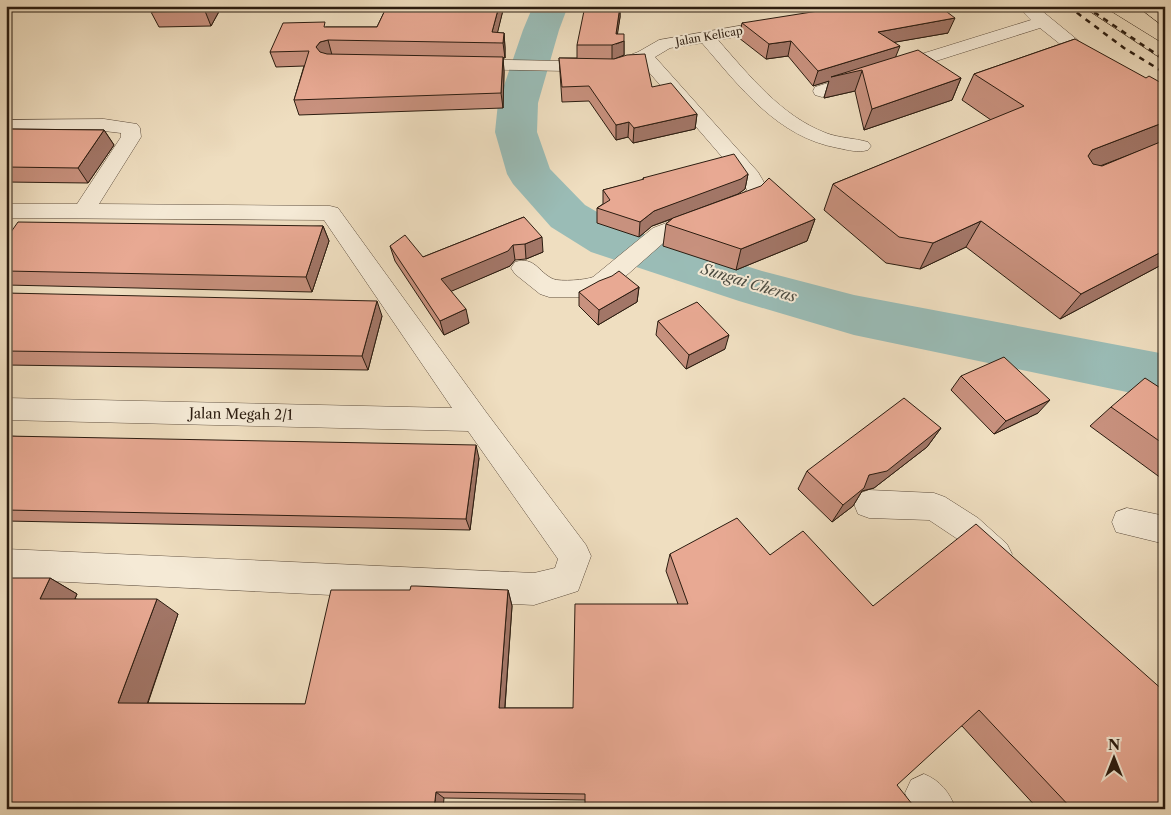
<svg xmlns="http://www.w3.org/2000/svg" width="1171" height="815" viewBox="0 0 1171 815" font-family="'Libre Caslon Text',serif">
	<rect width="100%" height="100%" fill="#efdec0"/>
	<filter id="stains"><feTurbulence type="fractalNoise" baseFrequency=".004" numOctaves="4"/><feColorMatrix values="0 0 0 0 .2 0 0 0 0 .09 0 0 0 0 .02 0 0 0 .5 -.17"/></filter>
	<radialGradient id="worn" r=".72"><stop offset=".6" stop-color="#630" stop-opacity="0"/><stop offset="1" stop-color="#630" stop-opacity=".3"/></radialGradient>
	<g fill="none" stroke-linecap="round" stroke-linejoin="round">
		<path fill="#9abcb6" fill-rule="evenodd" d="M533 6H568L559 30 538 103 537 132 550 169 585 205 625 228 762 271 854 295 1165 354V400L854 335 739 301 591 252 551 227 513 184 507 174 495 132 498 103 523 30Z"/>
		<defs>
			<path id="minor" d="M1018 6H1036L1102 60 1105 64 1102 68 1096 69 1090 68 1040 28 829 95 822 97 815 95 813 91 815 87 1031 20Z
				M778 19 784 20 786 24 784 28 718 40C749 75 781 116 826 133 839 138 854 138 868 142L871 146 868 150C858 153 848 150 838 148 777 137 740 87 702 43L670 48 655 57 758 172 769 191 755 206 669 238 611 289 588 297H549L540 294 515 274 511 268 515 262C535 256 538 272 553 279 561 282 586 280 593 277L653 228 739 196 747 190 742 180 641 63 614 72 465 69 459 68 456 64 459 60 465 59 612 62 638 52 659 40Z
				M104 119 137 124 140 128 141 137 99 204 330 206 338 208 486 412 586 545 591 556 578 591 534 605 6 579V549L534 573 555 568 558 559 468 431 6 420V398L452 408 324 220 6 218V204H77L121 137V133L104 131 6 132V120Z
				M869 490 934 493 945 497 978 518 1007 544 1012 554 1007 564 996 569 985 564 956 538 929 520 869 518 858 514 854 504 858 494Z
				M1127 508 1165 516V544L1116 532 1112 522 1116 512Z
				M924 774C941 781 949 792 956 809H912L905 793 911 780Z"/>
			<path id="highway" d="M1082 6H1102L1165 45V58L1159 57Z
				M1137 6H1157L1165 11V24L1159 23Z"/>
		</defs>
		<use href="#minor" stroke="#5c4c3c" stroke-width="1"/>
		<use href="#highway" stroke="#2b1c10" stroke-width="1"/>
		<use href="#minor" fill="#f5ead6" fill-rule="evenodd"/>
		<use href="#highway" fill="#efdec0" fill-rule="evenodd"/>
		<path stroke="#2b1c10" stroke-width="2.5" stroke-dasharray="5.5 5.5" stroke-linecap="butt" d="M1068 6 1124 48 1165 73
			M1085 6 1165 60"/>
	</g>
	<path fill="#c8917e" stroke="#2b1c10" d="M222 6 211 26 159 27 151 12Z
		M387 6H504L497 33H504L505 48V58H503L504 72 503 108 299 115 294 100 304 66 276 67 270 52 326 27H377Z
		M620 6V17L617 34 624 41V55L616 58 652 87 697 114 695 129 633 143 628 137 616 140 589 101 562 102 559 58H577V45Z
		M742 23 948 33 895 42V57L961 78 952 100 864 130 855 91 824 98 829 81 813 86 788 56 766 59 739 38Z
		M1075 39 1165 263 1060 319 966 247 920 269 886 263 824 210 833 184 991 120 962 100 974 74Z
		M6 129 104 130 114 145 88 183 6 182Z
		M748 174 745 189 738 194 815 219 807 241 736 270 663 246 666 224 672 219 652 226 639 237 597 223V208L603 204V190L643 180V178Z
		M524 217 543 252 526 259 515 260 510 266 451 291 469 323 444 335 395 261 390 246 423 257Z
		M323 226 329 241 312 292 6 285V239Z
		M639 287 637 302 598 325 579 306V292Z
		M6 293 382 316 368 370 6 365Z
		M658 321 725 349 686 369 656 335Z
		M961 376 1038 413 994 434 951 390Z
		M1165 391V481L1090 426 1111 407Z
		M941 428 927 447 874 488 862 491 853 506 832 522 798 489 807 471Z
		M6 436 479 458 470 530 6 521Z
		M670 554 770 555 873 606 1165 809H1038L962 726 585 800 444 798 6 809 50 578 77 594 75 599 178 614 148 703 305 704 508 590 512 606 505 708H573L678 604 666 571Z"/>
	<path fill="#a27667" stroke="#2b1c10" d="M208 6H222L211 26 205 11Z
		M499 6H504L495 43 492 32Z
		M620 6V17L616 44 624 41V55L612 60V45L616 34Z
		M955 18 948 33 873 46 878 32Z
		M504 33 505 48V58L503 43Z
		M328 40 332 55 321 62 316 47 320 42Z
		M791 41 788 56 766 59 769 44Z
		M900 46 894 61 862 71 855 91 824 98 829 81 813 86 818 71Z
		M503 57 504 72 503 108 501 93Z
		M961 78 952 100 864 130 872 109Z
		M697 114 695 129 633 143 634 128Z
		M629 122 628 137 616 140V125Z
		M1165 122V141L1074 176 1092 150Z
		M104 130 114 145 88 183 78 168Z
		M748 174 745 189 738 194 652 226 639 237 640 222 654 211Z
		M815 219 807 241 736 270 741 249Z
		M981 221 966 247 920 269 933 243Z
		M323 226 329 241 312 292 306 277Z
		M542 237 543 252 526 259 525 244Z
		M513 245 515 260 510 266 445 294 441 279Z
		M1165 250V263L1060 319 1081 294Z
		M639 287 637 302 598 325 599 310Z
		M377 301 382 316 368 370 362 356Z
		M466 309 469 323 444 335 440 321Z
		M729 335 725 349 686 369 689 355Z
		M1050 400 1038 413 994 434 1006 421Z
		M941 428 927 447 874 488 862 491 853 506 832 522 843 505 869 475Z
		M476 445 479 458 470 530 466 519Z
		M50 578 77 594 68 614 40 599Z
		M508 590 512 606 504 718 499 708Z
		M157 599 178 614 144 713 118 703Z
		M436 792 444 798 443 809H434Z"/>
	<path fill="#e8a993" stroke="#2b1c10" d="M155 6H208L205 11 151 12Z
		M387 6H499L492 32 504 33 503 43 328 40 320 42 316 47 320 52 327 54 503 57 501 93 294 100 309 51 270 52 283 23 325 22 324 27H377Z
		M585 6H620L616 34H624V41L612 45H577Z
		M850 6H939L955 18 878 32 900 46 818 71 791 41 769 44 742 23Z
		M1075 39 1146 78 1149 76 1165 85V122L1092 150 1088 156 1093 164 1102 166 1165 140V250L1081 294 981 221 933 243 899 237 833 184 1024 106 974 74Z
		M918 50 961 78 872 109 862 70 831 77Z
		M645 54 652 87 671 83 697 114 634 128 629 122 616 125 589 86 562 87 559 58 614 59 627 55Z
		M6 129 104 130 78 168 6 167Z
		M734 154 748 174 741 179 654 211 640 222 597 208 610 200 603 190 644 179 643 178Z
		M769 178 815 219 741 249 666 224 673 218 761 186Z
		M524 217 542 237 525 244 513 245 508 251 441 279 466 309 440 321 390 246 405 235 423 257Z
		M18 222 323 226 306 277 6 271V239Z
		M619 271 639 287 599 310 579 292 599 281 612 276Z
		M6 293 377 301 362 356 6 351Z
		M697 302 729 335 689 355 658 321Z
		M1004 357 1050 400 1006 421 961 376Z
		M1145 378 1165 391V445L1111 407Z
		M904 398 941 428 887 471 869 475 864 488 843 505 807 471Z
		M6 436 476 445 466 519 6 510Z
		M737 518 770 555 803 531 873 606 976 524 1165 692V809H1072L979 710 897 785 916 809H585V794L436 792 434 809H6V578H50L40 599H157L118 703 305 704 331 590H410L411 586H416L508 590 499 708H573L575 604H688L670 554Z"/>
	<g text-anchor="middle" stroke-width="4" stroke-linejoin="round" paint-order="stroke">
		<g font-size="11" fill="#2b1c10" stroke="#f5ead6">
			<text transform="translate(709 36) rotate(-10)" y="4">Jalan Kelicap</text>
		</g>
		<g font-size="14" fill="#2b1c10" stroke="#f5ead6">
			<text transform="translate(241 414) rotate(1)" y="5">Jalan Megah 2/1</text>
		</g>
		<g font-size="15" font-style="italic" fill="#4c4c42" stroke="#f5ead6">
			<text transform="translate(749 283) rotate(17)" y="5">Sungai Cheras</text>
		</g>
	</g>
	<rect width="1171" height="815" fill="none" stroke="#efdec0" stroke-width="25"/>
	<rect x="8" y="8" width="1156" height="800" fill="none" stroke="#2b1c10" stroke-width="2.5"/>
	<rect x="12" y="12" width="1146" height="790" fill="none" stroke="#2b1c10"/>
	<g transform="translate(1114 758)" stroke="#f5ead6" stroke-width="4" paint-order="stroke">
	<path d="M0-4L9 19L0 12L-9 19Z" fill="#2b1c10"/>
	<text y="-8" font-size="14" font-weight="bold" text-anchor="middle" fill="#2b1c10">N</text>
	</g>
	<rect width="100%" height="100%" filter="url(#stains)"/>
	<rect width="100%" height="100%" fill="url(#worn)"/>
</svg>
